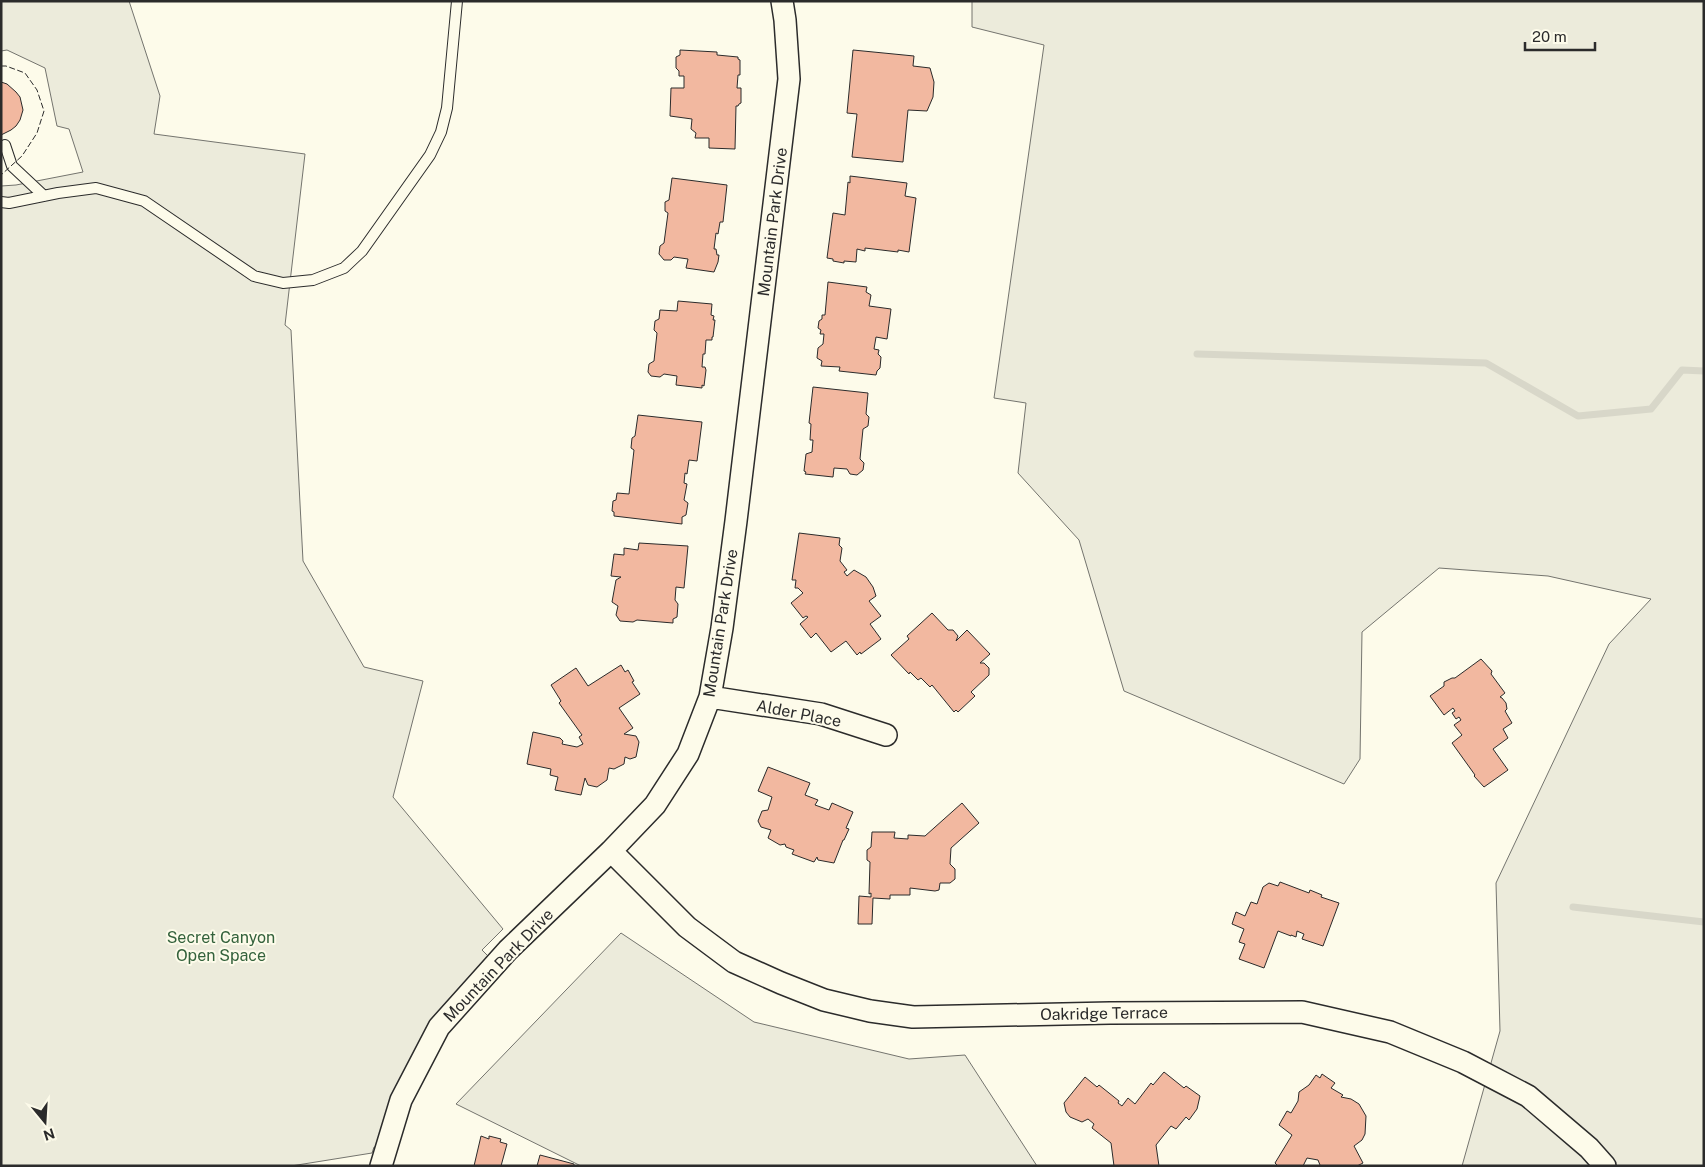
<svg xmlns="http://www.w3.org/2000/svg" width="1705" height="1167" viewBox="0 0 1705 1167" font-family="'Public Sans',sans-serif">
	<rect width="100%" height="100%" fill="#fdfbea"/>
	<path fill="#ecebdb" stroke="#74746e" d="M1 1H129L160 96 154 134 305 154 285 325 291 330 303 561 364 667 423 681 393 797 503 929 482 950 499 967 435 1044 391 1148 374 1147 372 1153 291 1166H1V186L16 185 83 172 69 129 57 126 45 68 7 50 1 51Z
		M972 1H1704V1166H1462L1500 1031 1496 883 1609 644 1651 599 1548 576 1439 568 1362 632 1360 759 1344 784 1124 691 1079 540 1018 473 1026 403 994 398 1044 45 972 27Z
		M621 933 754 1022 909 1059 965 1055 1037 1166H581L456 1104Z"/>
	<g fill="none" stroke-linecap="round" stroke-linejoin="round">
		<path stroke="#d8d7c9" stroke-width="7" d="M1197 354 1486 363 1578 416 1651 409 1682 370 1704 371
			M1573 907 1704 922"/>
	</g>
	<path fill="#f2b8a0" stroke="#2b2b2b" d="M680 50 717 52V55L738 57V59L740 60V75H738L737 88H741V103L739 104 738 106H736L735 149 709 148V138H695L696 133 691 129 692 119 670 116 671 88H684V76H679V71L676 68V57L680 55Z
		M853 50 914 56 913 66 930 68 934 82 933 97 927 111 908 110 903 162 852 157 857 114 847 113Z
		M1 82 7 84 16 92 20 97 23 110 20 120 16 126 11 130 1 135Z
		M850 176 907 183 905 196 916 198 909 252 898 250V252L865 248V251L857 249 856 262 844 261V263L833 261V259L827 258 833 213 845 215 848 182 850 183Z
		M672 178 727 185 723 222H720L718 234 716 233 714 249H716L717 255H719L718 262 714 272 686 268 688 259 674 257 671 260H664L659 254 660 246 664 243 668 213 665 211V202L669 200Z
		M828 282 867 287 866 292 871 295 869 306 891 309 887 339 876 337 874 349 879 350 878 354 881 357 880 368 877 371 876 375 839 371 840 367 821 366 822 361 817 358 818 348 823 344 824 334H820L821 330 818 328 819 321 822 319V315H825Z
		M678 301 712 304 711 315 714 316 713 320H715L713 337H712V340H706L705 354H703L702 367H705L706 370 704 386 702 385V388L676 385 677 376 664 374 660 377 651 376 648 372 649 364 654 361 657 333 654 330 655 321 659 319 660 310 677 311Z
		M813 387 868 393 866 414 869 417 868 426 863 429 860 459 864 463 863 470 857 475 850 474 847 469 834 468 833 477 805 474 806 472 804 471 806 454 812 452 813 440H810L811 424 809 423Z
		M638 415 702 422 697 461 689 460 687 474 685 473 684 483 687 484 684 500 688 503 686 515 682 517V524L614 516V512L612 511 613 501 616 500 617 493 629 494 634 450 631 448 632 438 635 436Z
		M799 533 840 538 839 545 842 548 840 561 847 570 844 572 847 576 854 570 866 577 873 587 876 596 869 601 881 616 870 624 881 639 861 654 860 652 857 655 846 641 831 652 816 633 811 638 800 624 808 617 806 616 803 618 791 603 803 593 798 588H795L796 580H792Z
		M639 543 688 546 684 588 676 587 675 600 678 604 677 617 673 619V623L637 620 633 622 620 621 616 615 618 606 612 602 616 580 621 577 611 576 614 554 624 555V548L638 550Z
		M932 613 948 630H953L958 636 956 641 967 630 990 654 980 663H984L989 668V675L971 692 975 696 958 712 956 710 954 712 932 685 930 687 921 678 918 680 910 672 909 674 891 655 909 639 907 636Z
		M1481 659 1492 671 1491 674 1505 693 1500 697 1502 698 1506 703 1507 709 1505 711 1512 723 1503 729 1508 738 1493 749 1508 770 1484 787 1474 776 1475 775 1452 743 1462 735 1454 725 1461 720 1459 717 1456 719 1452 713 1455 711 1453 708 1444 715 1430 696 1444 686V682L1452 678H1455Z
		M621 665 625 672 628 670 634 681 632 682 640 694 619 708 633 728 624 734 636 736 639 742 636 757 630 759 625 757 624 764 614 769 609 768 607 780 597 787 588 785 585 778 581 795 555 790 558 777 550 775 551 769 527 764 533 732 560 738 563 741 562 744 577 747 583 744 579 737 582 735 559 703 561 701 551 685 576 668 588 686Z
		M768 767 810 783 805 795 818 800 815 805 829 810 832 803 853 812 846 828 849 829 844 840H843L834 863 818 860 817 857 814 862 792 854 794 850 786 847 785 844 780 845 768 838 771 830 761 827 758 821 762 811 768 810 772 797 758 791Z
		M962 803 979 823 951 848 950 864 955 869V879L950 883H940L939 890 935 891 910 888V895H890V899L873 898 872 924H858L859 896 871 897V893L869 894 870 862 867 860V850L871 847 872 832H895L894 838 908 839V835L925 836Z
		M1280 882 1309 893 1310 890 1322 895 1321 897 1339 903 1323 946 1302 939 1304 934 1297 931 1296 937 1291 935V936L1278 931 1264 968 1239 959 1245 944 1239 942 1244 929 1232 924 1236 912 1245 916 1251 902 1257 904 1263 887 1269 883 1278 886Z
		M1164 1072 1184 1088 1186 1086 1200 1096 1197 1109 1189 1120 1186 1117 1176 1129 1171 1126 1156 1145 1159 1166H1114L1111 1143 1092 1128 1094 1124 1088 1119 1082 1122 1070 1117 1066 1112 1064 1103 1085 1077 1097 1087 1099 1085 1119 1101 1118 1103 1122 1106 1128 1098 1135 1104 1151 1083 1153 1085Z
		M1322 1074 1335 1083 1331 1088 1343 1095 1341 1097 1351 1099 1359 1104 1366 1116 1365 1134 1362 1140 1354 1146 1363 1163 1357 1166H1319L1320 1165 1318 1160 1307 1158 1303 1166H1278L1275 1163 1292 1135 1279 1125 1287 1111 1291 1113 1298 1101 1299 1092 1309 1085 1316 1075 1320 1078Z
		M481 1136 489 1139V1136L501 1139 500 1142 507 1144 501 1166H474Z
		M540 1155 574 1164V1166H537Z"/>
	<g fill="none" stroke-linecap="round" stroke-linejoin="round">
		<defs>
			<path id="lane" d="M5 145 12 166 44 196
				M1 202 9 203 58 193 96 188 144 201 254 276 283 283 313 280 344 268 362 251 430 155 441 132 447 108 457 1"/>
			<path id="street" d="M710 697 821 714 886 735
				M611 851 687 927 734 962 781 983 824 1000 870 1011 913 1017 1110 1013 1302 1012 1390 1032 1463 1062 1528 1096 1589 1148 1605 1166
				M381 1166 401 1100 439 1027 508 950 611 851 655 805 688 754 710 697 722 628 736 521 789 79 785 20 782 1"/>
		</defs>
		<use href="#lane" stroke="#2b2b2b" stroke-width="12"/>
		<use href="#street" stroke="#2b2b2b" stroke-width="24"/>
		<use href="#lane" stroke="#fdfbea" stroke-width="10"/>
		<use href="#street" stroke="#fdfbea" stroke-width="21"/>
		<path stroke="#2b2b2b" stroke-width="1" stroke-dasharray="6 2.5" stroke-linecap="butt" d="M1 66H6L25 73 37 90 44 111 37 133 22 156 1 175"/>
	</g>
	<g text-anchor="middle" stroke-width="4" stroke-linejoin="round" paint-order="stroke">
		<g font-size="16" fill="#2b2b2b" stroke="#fdfbea">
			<text transform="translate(772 222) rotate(-83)" y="6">Mountain Park Drive</text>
			<text transform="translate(720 623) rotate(-81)" y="6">Mountain Park Drive</text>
			<text transform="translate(799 713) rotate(11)" y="6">Alder Place</text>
			<text transform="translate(498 965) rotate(-46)" y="6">Mountain Park Drive</text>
			<text transform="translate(1104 1013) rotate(-1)" y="6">Oakridge Terrace</text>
		</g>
		<g font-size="16" fill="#34623c" stroke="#fdfbea">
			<text x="221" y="943">Secret Canyon<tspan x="221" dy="18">Open Space</tspan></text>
		</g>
	</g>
	<rect width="1705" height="1167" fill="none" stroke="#2b2b2b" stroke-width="5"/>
	<g transform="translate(45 1122) rotate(162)" stroke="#fdfbea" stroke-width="4" paint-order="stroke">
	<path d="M0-4L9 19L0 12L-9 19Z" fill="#2b2b2b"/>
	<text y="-8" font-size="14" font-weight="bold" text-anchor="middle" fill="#2b2b2b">N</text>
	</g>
	<path d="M1525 42v8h70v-8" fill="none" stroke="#2b2b2b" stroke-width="2.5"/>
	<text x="1532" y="42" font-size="15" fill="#2b2b2b" stroke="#fdfbea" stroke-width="4" paint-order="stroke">20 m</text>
</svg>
